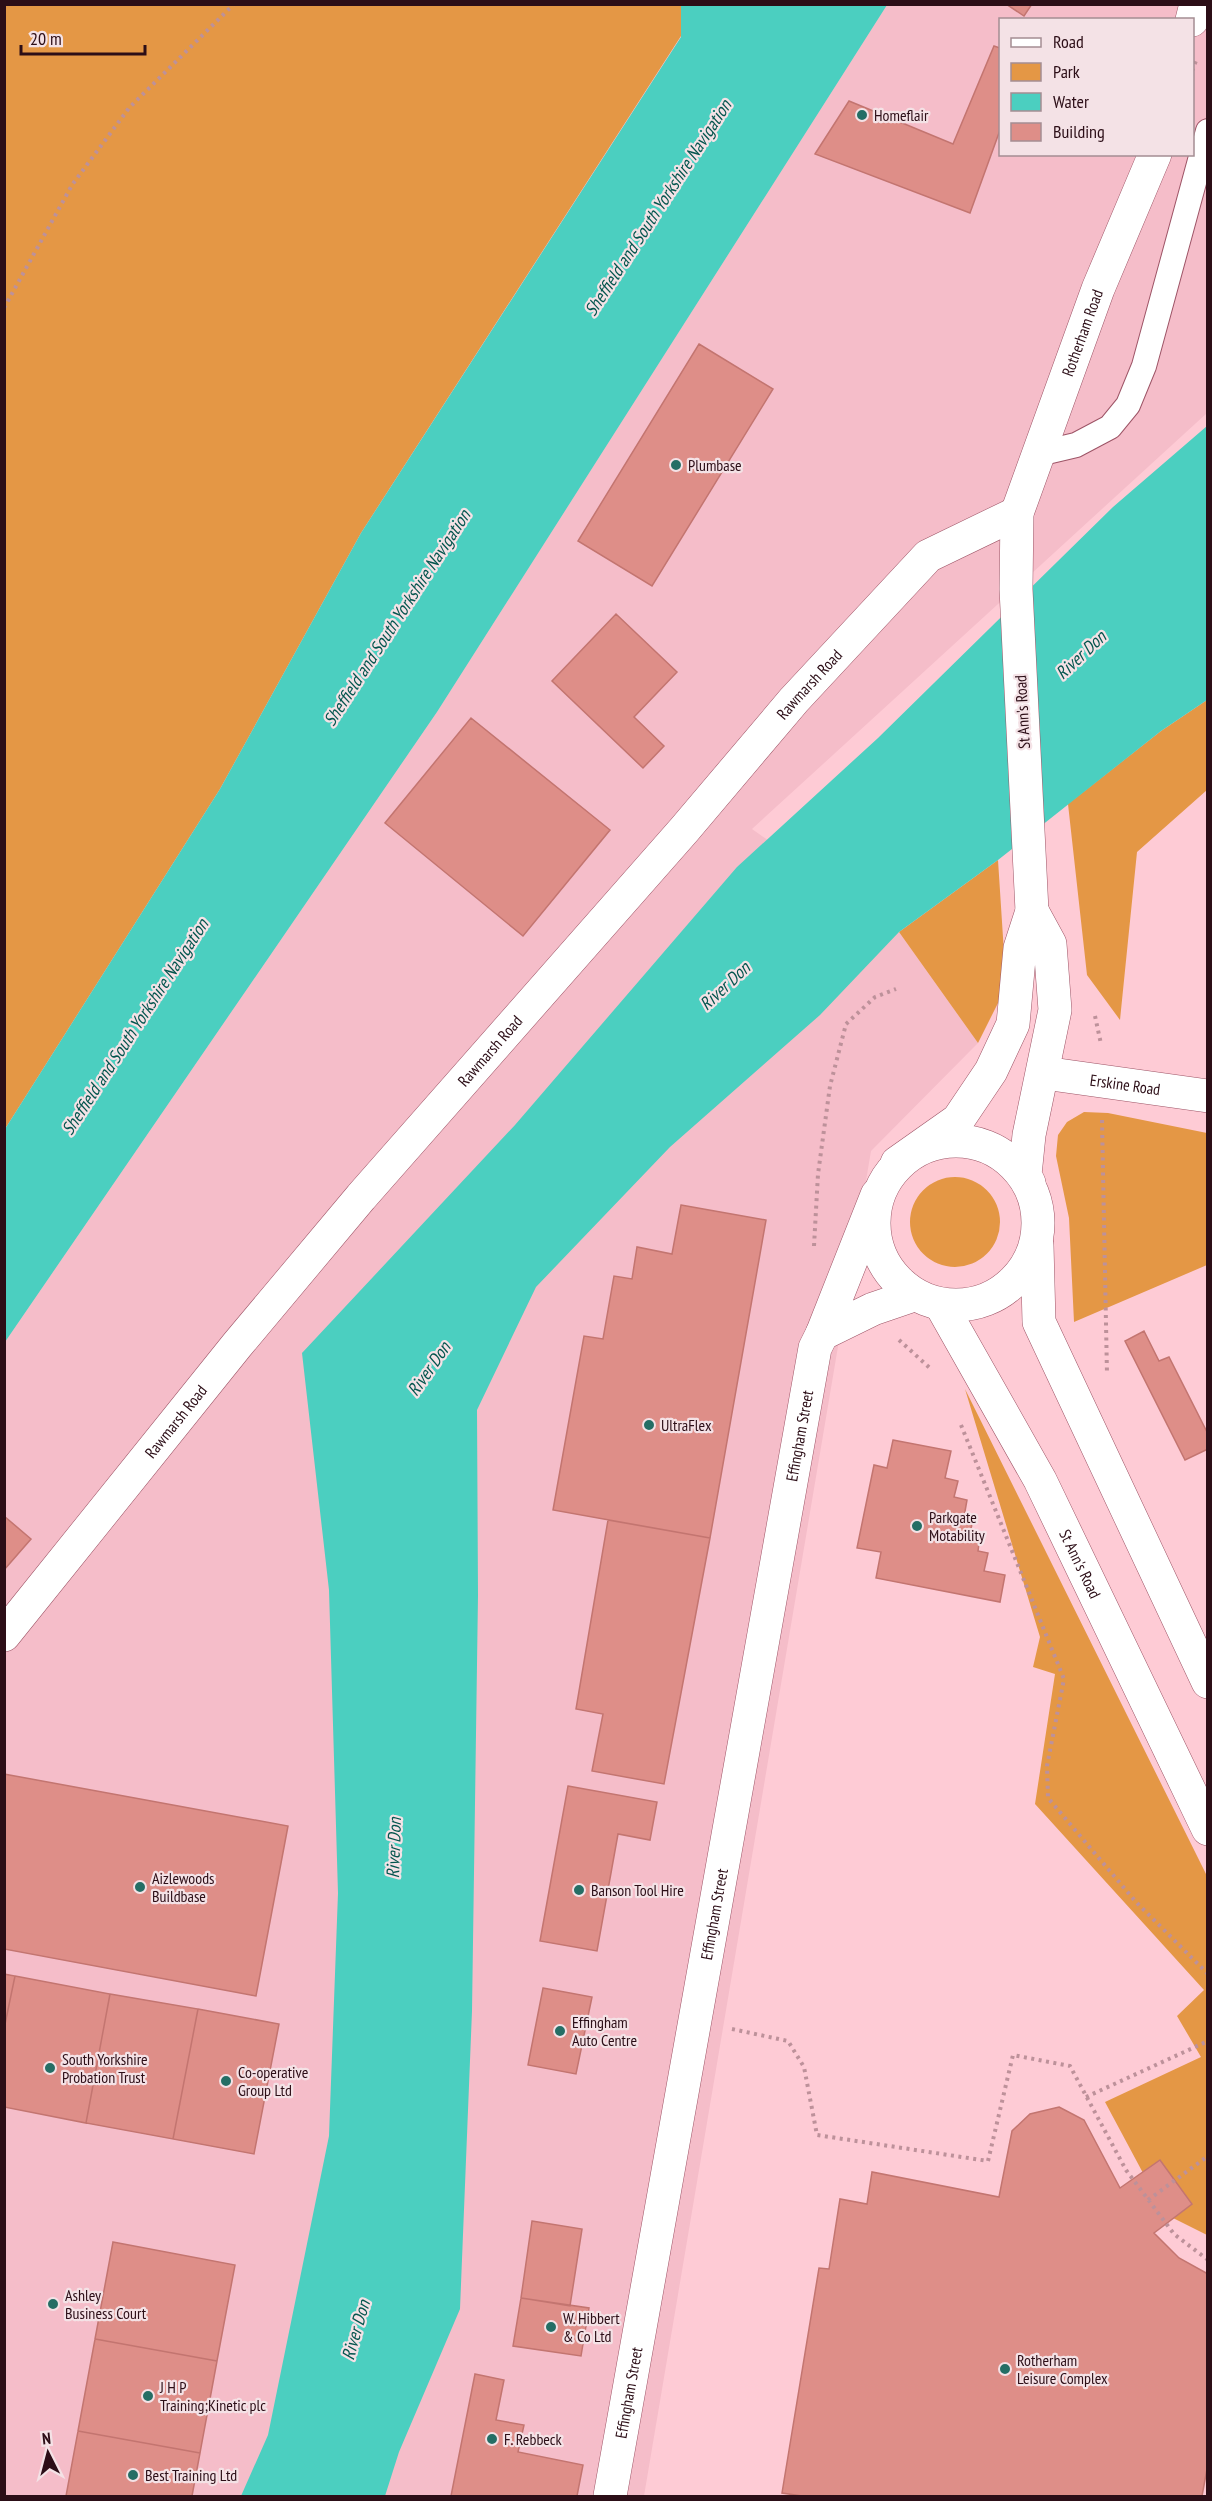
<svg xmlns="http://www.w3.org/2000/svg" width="1212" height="2501" viewBox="0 0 1212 2501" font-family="'PT Sans Narrow',sans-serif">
	<rect width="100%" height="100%" fill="#fecbd5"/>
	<path fill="#f5bdc9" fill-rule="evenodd" d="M887 5H1207V413L752 829 899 932 978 1043 871 1151 644 2496H5V1342L437 712ZM1000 20H1192V154H1000Z"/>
	<path fill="#e49745" d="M5 5H681V36L361 533 220 789 5 1129Z
		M1207 700V790L1137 852 1120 1020 1087 975 1068 804 1161 731Z
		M998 860 1004 953 1001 997 978 1043 899 932Z
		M1084 1112 1108 1113 1207 1133V1265L1074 1322 1069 1218 1056 1156 1058 1135 1067 1122Z
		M910 1222a45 45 0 1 1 90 0a45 45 0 1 1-90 0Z
		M965 1389 1207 1876V2235L1173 2218 1192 2204 1143 2173 1105 2102 1201 2057 1177 2016 1204 1990 1035 1804 1055 1674 1033 1667 1040 1637Z"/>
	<path fill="#4bcfc0" d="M681 5H887L437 712 5 1342V1129L220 789 361 533 681 37Z
		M1207 426V700L1161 731 998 860 899 932 820 1015 670 1147 536 1287 477 1410 478 1595 472 2011 460 2309 399 2452 385 2496H241L268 2435 329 2136 338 1893 329 1590 302 1353 515 1125 737 867 878 738 1113 507Z"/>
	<path fill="#de8e88" stroke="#c37570" stroke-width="1.5" d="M1006 4H1032L1024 16Z
		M994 46 1000 48V130L970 213 815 154 849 101 953 144Z
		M699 344 773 389 652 586 578 541Z
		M616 614 677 672 634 717 664 746 643 768 552 681Z
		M471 718 610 830 523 936 385 823Z
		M681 1205 766 1220 710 1538 553 1510 584 1336 603 1339 614 1276 632 1279 637 1247 672 1254Z
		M1144 1331 1159 1361 1169 1357 1208 1434V1449L1185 1460 1125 1341Z
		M893 1440 951 1451 945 1478 958 1481 954 1497 967 1500 964 1517 973 1519 970 1534 980 1536 978 1551 988 1553 984 1571 1005 1575 1000 1602 876 1578 881 1552 857 1548 874 1465 887 1468Z
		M4 1516 31 1539 4 1570Z
		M608 1520 710 1538 664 1784 592 1771 603 1714 576 1709Z
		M4 1774 288 1826 256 1996 4 1949Z
		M568 1786 657 1802 650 1840 618 1834 597 1951 540 1941Z
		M4 1974 15 1976 4 2029Z
		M15 1976 110 1994 86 2123 4 2107V2029Z
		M543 1988 592 1997 576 2074 528 2065Z
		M110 1994 198 2009 173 2139 86 2123Z
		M198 2009 279 2024 254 2154 173 2139Z
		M1059 2107 1084 2120 1120 2188 1160 2160 1192 2204 1154 2233 1179 2258 1208 2274V2464L1202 2496H802L782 2493 819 2268 829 2269 840 2199 867 2204 872 2172 999 2197 1012 2131 1030 2114Z
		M532 2221 582 2229 570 2306 521 2298Z
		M113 2242 235 2265 217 2361 95 2339Z
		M521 2298 589 2308 581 2356 513 2346Z
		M95 2339 217 2361 200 2453 78 2431Z
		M475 2374 504 2380 496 2420 524 2425 518 2452 583 2465 577 2496H451Z
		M78 2431 200 2453 192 2496H66Z"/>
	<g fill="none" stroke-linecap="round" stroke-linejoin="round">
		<defs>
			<path id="lane" d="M1038 454 1076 445 1110 427 1128 405 1144 366 1208 131"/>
			<g id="street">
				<path id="s1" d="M1044 1073 1208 1096"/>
				<path d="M877 1195 822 1334 873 1309 914 1295"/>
				<path id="s2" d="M4 1635 237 1345 361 1197 684 830 794 700 928 556 1017 513"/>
				<path id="s3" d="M610 2496 815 1348 822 1334"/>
			</g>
			<g id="primary">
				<path d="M1192 20 1196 4"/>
				<circle cx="956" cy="1223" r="82"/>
				<path id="s4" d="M897 1163 958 1120 991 1071 1013 1024 1020 948 1032 911 1016 589 1017 513 1098 289 1155 154"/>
				<path d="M1029 1183 1025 1175 1029 1135 1055 1010 1050 944 1032 911"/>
				<path d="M1037 1245 1039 1322 1208 1682"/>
				<path id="s5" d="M941 1305 1040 1480 1208 1829"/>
			</g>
		</defs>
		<use href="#lane" stroke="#9d5466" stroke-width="26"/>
		<use href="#street" stroke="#9d5466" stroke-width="34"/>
		<use href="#primary" stroke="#9d5466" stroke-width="34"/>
		<path stroke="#bd919a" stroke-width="4" stroke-dasharray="3 4.5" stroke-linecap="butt" d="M1192 71 1197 58
			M4 308 72 185 129 108 234 4
			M1095 1016 1101 1044
			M1102 1120 1107 1374
			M814 1246 818 1174 830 1086 846 1024 875 997 896 989
			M899 1340 931 1369
			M961 1425 1064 1679 1047 1766 1048 1798 1136 1902 1208 1974
			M732 2029 788 2041 804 2067 817 2135 988 2161 1013 2055 1070 2066 1126 2170 1174 2234 1208 2260
			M1086 2097 1208 2041
			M1148 2200 1208 2156"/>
		<use href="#lane" stroke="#fff" stroke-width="24"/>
		<use href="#street" stroke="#fff" stroke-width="33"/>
		<use href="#primary" stroke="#fff" stroke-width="33"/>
	</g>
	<g fill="#256e65" stroke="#f4e2e6" stroke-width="2">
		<circle cx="862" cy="115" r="6"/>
		<circle cx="676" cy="465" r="6"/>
		<circle cx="649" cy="1425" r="6"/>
		<circle cx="917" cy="1526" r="6"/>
		<circle cx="140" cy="1887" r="6"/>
		<circle cx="579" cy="1890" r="6"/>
		<circle cx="560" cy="2031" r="6"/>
		<circle cx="50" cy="2068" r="6"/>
		<circle cx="226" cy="2081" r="6"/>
		<circle cx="53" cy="2304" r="6"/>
		<circle cx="551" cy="2327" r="6"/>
		<circle cx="1005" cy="2369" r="6"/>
		<circle cx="148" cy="2396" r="6"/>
		<circle cx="492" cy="2439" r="6"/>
		<circle cx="133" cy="2475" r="6"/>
	</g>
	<g text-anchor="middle" stroke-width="4.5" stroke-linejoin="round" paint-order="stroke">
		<g font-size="16" fill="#2c0e17" stroke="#f4e2e6" text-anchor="start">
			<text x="874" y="121">Homeflair</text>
			<text x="688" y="471">Plumbase</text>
			<text x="661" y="1431">UltraFlex</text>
			<text x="929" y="1523">Parkgate<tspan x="929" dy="18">Motability</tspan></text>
			<text x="152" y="1884">Aizlewoods<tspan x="152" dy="18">Buildbase</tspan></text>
			<text x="591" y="1896">Banson Tool Hire</text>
			<text x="572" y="2028">Effingham<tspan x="572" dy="18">Auto Centre</tspan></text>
			<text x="62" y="2065">South Yorkshire<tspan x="62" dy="18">Probation Trust</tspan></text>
			<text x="238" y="2078">Co-operative<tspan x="238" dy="18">Group Ltd</tspan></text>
			<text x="65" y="2301">Ashley<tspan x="65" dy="18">Business Court</tspan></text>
			<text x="563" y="2324">W. Hibbert<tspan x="563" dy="18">&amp; Co Ltd</tspan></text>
			<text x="1017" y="2366">Rotherham<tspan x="1017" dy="18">Leisure Complex</tspan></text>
			<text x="160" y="2393">J H P<tspan x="160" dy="18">Training;Kinetic plc</tspan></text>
			<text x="504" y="2445">F. Rebbeck</text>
			<text x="145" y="2481">Best Training Ltd</text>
		</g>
		<g font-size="16" fill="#2c0e17" stroke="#f4e2e6">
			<text dy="6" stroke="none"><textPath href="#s4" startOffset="891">Rotherham Road</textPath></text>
			<text dy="6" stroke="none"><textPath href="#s2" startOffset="1246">Rawmarsh Road</textPath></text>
			<text transform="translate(1022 712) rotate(-93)" y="6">St Ann's Road</text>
			<text dy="6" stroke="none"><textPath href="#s2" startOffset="760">Rawmarsh Road</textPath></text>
			<text dy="6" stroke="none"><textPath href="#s1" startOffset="82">Erskine Road</textPath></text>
			<text dy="6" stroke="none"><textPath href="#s2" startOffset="274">Rawmarsh Road</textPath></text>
			<text dy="6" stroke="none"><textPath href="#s3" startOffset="1077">Effingham Street</textPath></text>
			<text dy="6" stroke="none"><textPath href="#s5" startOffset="294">St Ann's Road</textPath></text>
			<text dy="6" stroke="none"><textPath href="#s3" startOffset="591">Effingham Street</textPath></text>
			<text dy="6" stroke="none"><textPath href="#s3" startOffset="105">Effingham Street</textPath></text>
		</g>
		<g font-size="18" font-style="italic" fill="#04554e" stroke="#f4e2e6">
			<text transform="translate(658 208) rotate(-57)" y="6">Sheffield and South Yorkshire Navigation</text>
			<text transform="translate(397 618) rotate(-57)" y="6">Sheffield and South Yorkshire Navigation</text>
			<text transform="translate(1081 655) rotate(-43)" y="6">River Don</text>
			<text transform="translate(725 986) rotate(-43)" y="6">River Don</text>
			<text transform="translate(135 1027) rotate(-57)" y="6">Sheffield and South Yorkshire Navigation</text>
			<text transform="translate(429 1369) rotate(-55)" y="6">River Don</text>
			<text transform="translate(394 1848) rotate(-88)" y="6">River Don</text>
			<text transform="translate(356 2330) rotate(-74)" y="6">River Don</text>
		</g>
	</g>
	<rect width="1212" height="2501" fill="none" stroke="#2c0e17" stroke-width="12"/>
	<rect x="999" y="18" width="195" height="138" fill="#f4e2e6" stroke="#a48d93" stroke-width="1.5"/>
	<rect x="1011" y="38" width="30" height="9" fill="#ffffff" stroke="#a48d93" stroke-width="1.5"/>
	<text x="1053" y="48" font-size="18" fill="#2c0e17">Road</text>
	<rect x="1011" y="63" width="30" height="18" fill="#e49745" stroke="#a48d93" stroke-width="1.5"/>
	<text x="1053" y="78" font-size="18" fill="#2c0e17">Park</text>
	<rect x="1011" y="93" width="30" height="18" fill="#4bcfc0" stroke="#a48d93" stroke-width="1.5"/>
	<text x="1053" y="108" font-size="18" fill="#2c0e17">Water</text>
	<rect x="1011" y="123" width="30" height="18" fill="#de8e88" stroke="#a48d93" stroke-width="1.5"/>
	<text x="1053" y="138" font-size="18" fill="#2c0e17">Building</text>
	<g transform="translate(48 2453) rotate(354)" stroke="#f4e2e6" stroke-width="4.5" paint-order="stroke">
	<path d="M0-4.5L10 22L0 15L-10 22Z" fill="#2c0e17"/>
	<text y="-9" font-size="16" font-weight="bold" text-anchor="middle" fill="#2c0e17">N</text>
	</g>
	<path d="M21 45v9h124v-9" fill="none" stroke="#2c0e17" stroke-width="3"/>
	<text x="30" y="45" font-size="18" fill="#2c0e17" stroke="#f4e2e6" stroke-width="4.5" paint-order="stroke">20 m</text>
</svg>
